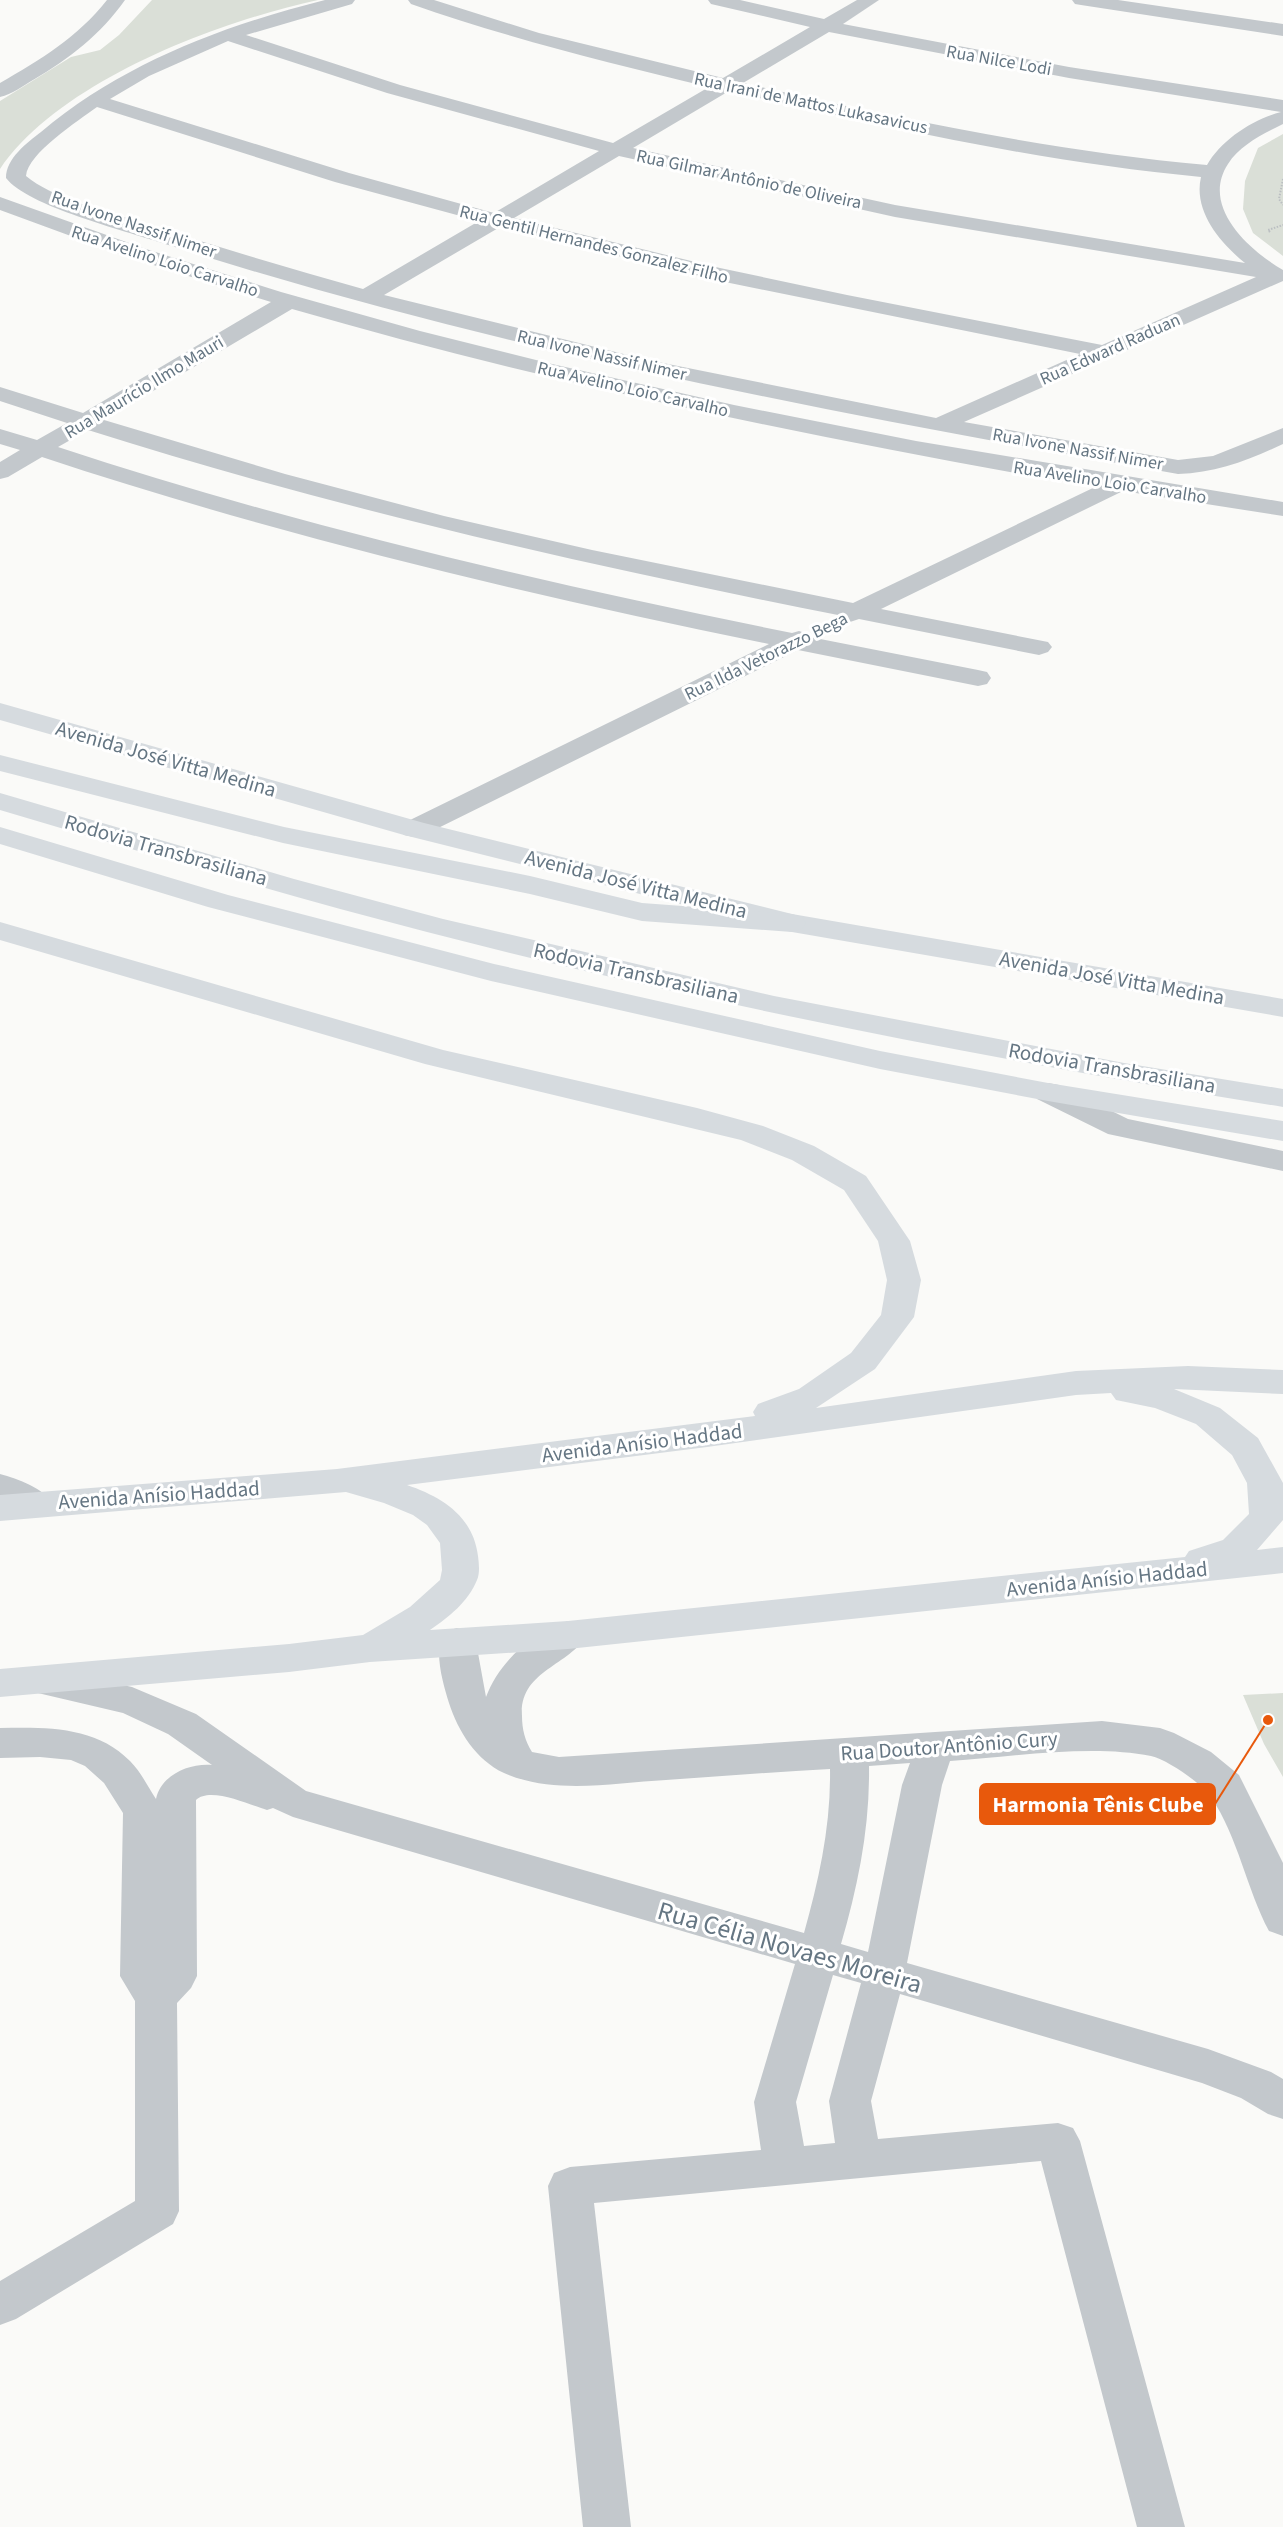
<svg xmlns="http://www.w3.org/2000/svg" width="1283" height="2527" viewBox="0 0 1283 2527" font-family="'Source Sans 3',sans-serif">
	<rect width="100%" height="100%" fill="#fafaf8"/>
	<path fill="#dadfd7" d="M152 0H318C217 22 60 81 0 169V101L71 57 100 50 119 35Z
		M1283 134V256L1253 233 1243 209 1245 181 1258 148Z
		M1283 1693V1777L1264 1744 1243 1695Z"/>
	<g fill="none" stroke-linecap="round" stroke-linejoin="round">
		<path stroke="#bbbfc2" stroke-width="2" stroke-dasharray="1.5 1.5" stroke-linecap="butt" d="M1283 179 1279 199 1283 205
			M1270 232 1268 230 1283 225"/>
		<path fill="#c3c8cc" fill-rule="evenodd" d="M107 0H125C101 34 69 59 33 80 23 86 12 94 0 97V83C40 60 78 37 107 0Z
			M325 0H355L352 4 246 35 400 85 613 143 709 87C608 63 508 38 411 4L408 0H434L539 33 723 78 810 27 711 4 708 0H740L824 19 857 0H879L843 24 1069 67 1283 100V124C1263 134 1240 145 1228 164 1200 207 1250 251 1283 270V281L964 422 1178 460 1213 456 1283 428V444C1249 460 1216 473 1178 474 835 414 494 349 162 243 126 231 27 206 6 178 6 158 27 143 41 132 122 64 222 26 325 0ZM829 32 1069 78 1281 112C1253 119 1221 140 1207 165 1050 151 896 118 743 83ZM228 41 387 93 599 151 494 213 349 173 110 99 149 76ZM729 91C885 127 1041 162 1201 177 1193 211 1220 243 1245 263L895 205 633 148ZM97 107 335 182 479 221 363 289C284 267 205 243 127 218 94 207 53 198 26 176 28 153 78 121 97 107ZM619 156 895 217 1256 277 1102 345 847 295 720 268 514 218ZM500 227 720 281 1080 354 936 418 648 360 384 295Z
			M1072 0H1118L1283 24V36L1081 5 1075 4Z
			M0 197 143 248 281 292 420 331 552 364 734 405 916 441 1283 502V516L1123 491 881 609 1048 642 1052 647 1048 652 1039 655 859 619 850 622 841 619 838 615C585 565 334 508 88 430L58 447C298 526 544 583 792 633L799 631 808 634 810 637 978 670 987 672 991 678 987 684 978 686 798 650 424 835 414 837 404 835 400 829 404 823 769 644C524 594 280 536 42 457L8 477 0 479V462L20 450 0 444V429L37 440 67 423 0 401V387L83 413 271 302 128 257 0 210ZM292 309C555 385 824 440 1095 487L853 603 592 550 444 516 285 474 104 420Z
			M1048 1083 1059 1085 1128 1119 1283 1151V1171L1108 1134 1037 1099 1033 1092 1037 1085Z
			M0 1474C18 1479 44 1488 54 1505L49 1514C29 1519 17 1510 0 1501Z
			M568 1621 581 1625 587 1635C569 1666 519 1671 522 1716 522 1729 525 1741 532 1752L559 1757 1102 1721 1160 1728 1174 1733 1211 1752 1239 1775 1283 1863V1936L1269 1931C1247 1890 1238 1837 1211 1797 1201 1783 1168 1760 1151 1756 1091 1744 1011 1757 950 1761L942 1785 907 1963 1208 2049 1271 2072 1283 2079V2119L1268 2114 1241 2098 1202 2083 900 1994 871 2101 878 2139 1058 2123 1073 2128 1080 2141 1185 2527H1137L1041 2161 594 2203 631 2527H583L548 2186 554 2173 570 2167 761 2150 754 2102 795 1964 293 1817 273 1808 267 1810C250 1805 210 1786 196 1800L197 1976 191 1988 177 2003 179 2211 173 2224 16 2319 0 2325V2281L135 2201V2001L120 1976 123 1813 104 1783 85 1766 71 1760 40 1757 0 1758V1728C46 1727 96 1726 130 1761 141 1772 148 1787 156 1799 161 1775 189 1763 212 1765L168 1734 123 1713 25 1690 19 1680 25 1670 38 1666 132 1687 196 1714 306 1791 804 1933C819 1880 831 1825 830 1769 775 1772 721 1776 666 1780 613 1783 554 1795 504 1773 476 1760 458 1731 449 1703 443 1683 433 1651 444 1632L457 1628 470 1632 476 1642 486 1697C499 1662 532 1632 568 1621ZM910 1763 902 1785 868 1952 841 1944C858 1886 870 1827 869 1766ZM833 1975 861 1983 829 2101 835 2143 804 2146 796 2102Z"/>
		<path fill="#d6dbdf" fill-rule="evenodd" d="M0 703 424 823 792 914 1283 999V1017L792 932 404 835 0 720Z
			M0 922 443 1050 697 1108 763 1126 814 1146 866 1176 910 1241 921 1280 914 1317 875 1369 816 1408 1076 1371 1188 1366 1283 1370V1394L1174 1389 1220 1408 1258 1438 1283 1483V1520L1257 1550 1283 1547V1573L568 1649 370 1662 289 1672 0 1697V1669L289 1644 363 1635 410 1607 440 1580 442 1570 440 1543 427 1525 413 1515 384 1503 346 1492 0 1521V1495L337 1469 755 1416 753 1412 758 1404 799 1389 851 1353 881 1315 887 1280 878 1241 844 1190 792 1160 741 1140 425 1064 0 940ZM1111 1393 1116 1400 1155 1408 1196 1424 1232 1455 1247 1483 1249 1514 1223 1540 1189 1551 1185 1557 568 1621 430 1630C449 1617 468 1602 477 1580 480 1573 479 1564 478 1556 473 1516 442 1497 407 1485L707 1447 1076 1395Z"/>
		<path fill="#d6dbdf" fill-rule="evenodd" d="M0 755 284 827 530 876 642 903 792 914 802 917 806 923 802 929 792 932 642 921 530 894 283 843 0 771Z
			M0 793 294 879 443 919 774 996 1124 1063 1283 1089V1107C996 1060 709 1005 427 932 283 895 142 852 0 810Z
			M0 827 228 895 494 964 880 1051 1048 1083 1283 1121V1141L1048 1101 880 1069 491 981 208 907 0 844Z"/>
	</g>
	<g text-anchor="middle" stroke-width="6" stroke-linejoin="round" paint-order="stroke">
		<g font-size="18" fill="#657683" stroke="#fff">
			<text transform="translate(999 60) rotate(10)" y="6">Rua Nilce Lodi</text>
			<text transform="translate(811 103) rotate(12)" y="6">Rua Irani de Mattos Lukasavicus</text>
			<text transform="translate(749 179) rotate(12)" y="6">Rua Gilmar Antônio de Oliveira</text>
			<text transform="translate(134 224) rotate(19)" y="6">Rua Ivone Nassif Nimer</text>
			<text transform="translate(594 244) rotate(14)" y="6">Rua Gentil Hernandes Gonzalez Filho</text>
			<text transform="translate(165 261) rotate(18)" y="6">Rua Avelino Loio Carvalho</text>
			<text transform="translate(1110 349) rotate(-24)" y="6">Rua Edward Raduan</text>
			<text transform="translate(602 355) rotate(13)" y="6">Rua Ivone Nassif Nimer</text>
			<text transform="translate(144 387) rotate(-31)" y="6">Rua Maurício Ilmo Mauri</text>
			<text transform="translate(633 389) rotate(13)" y="6">Rua Avelino Loio Carvalho</text>
			<text transform="translate(1078 449) rotate(10)" y="6">Rua Ivone Nassif Nimer</text>
			<text transform="translate(1110 482) rotate(9)" y="6">Rua Avelino Loio Carvalho</text>
			<text transform="translate(766 656) rotate(-26)" y="6">Rua Ilda Vetorazzo Bega</text>
		</g>
		<g font-size="21" fill="#657683" stroke="#fff">
			<text transform="translate(166 759) rotate(16)" y="7">Avenida José Vitta Medina</text>
			<text transform="translate(166 850) rotate(16)" y="7">Rodovia Transbrasiliana</text>
			<text transform="translate(636 884) rotate(14)" y="7">Avenida José Vitta Medina</text>
			<text transform="translate(636 973) rotate(13)" y="7">Rodovia Transbrasiliana</text>
			<text transform="translate(1112 978) rotate(10)" y="7">Avenida José Vitta Medina</text>
			<text transform="translate(1112 1068) rotate(10)" y="7">Rodovia Transbrasiliana</text>
			<text transform="translate(642 1443) rotate(-7)" y="7">Avenida Anísio Haddad</text>
			<text transform="translate(159 1495) rotate(-4)" y="7">Avenida Anísio Haddad</text>
			<text transform="translate(1107 1579) rotate(-6)" y="7">Avenida Anísio Haddad</text>
			<text transform="translate(949 1746) rotate(-4)" y="7">Rua Doutor Antônio Cury</text>
		</g>
		<g font-size="26" fill="#657683" stroke="#fff">
			<text transform="translate(790 1947) rotate(16)" y="9">Rua Célia Novaes Moreira</text>
		</g>
	</g>
	<path fill="none" stroke="#e8590c" stroke-width="2" d="M1268 1720L1215 1804"/>
	<circle fill="#e8590c" stroke="#fff" stroke-width="2" cx="1268" cy="1720" r="6"/>
	<rect fill="#e8590c" stroke="#e8590c" stroke-width="2" x="980" y="1784" width="235" height="40" rx="6"/>
	<g font-size="22" text-anchor="middle" font-weight="bold" fill="#fff">
		<text x="1098" y="1812">Harmonia Tênis Clube</text>
	</g>
</svg>
